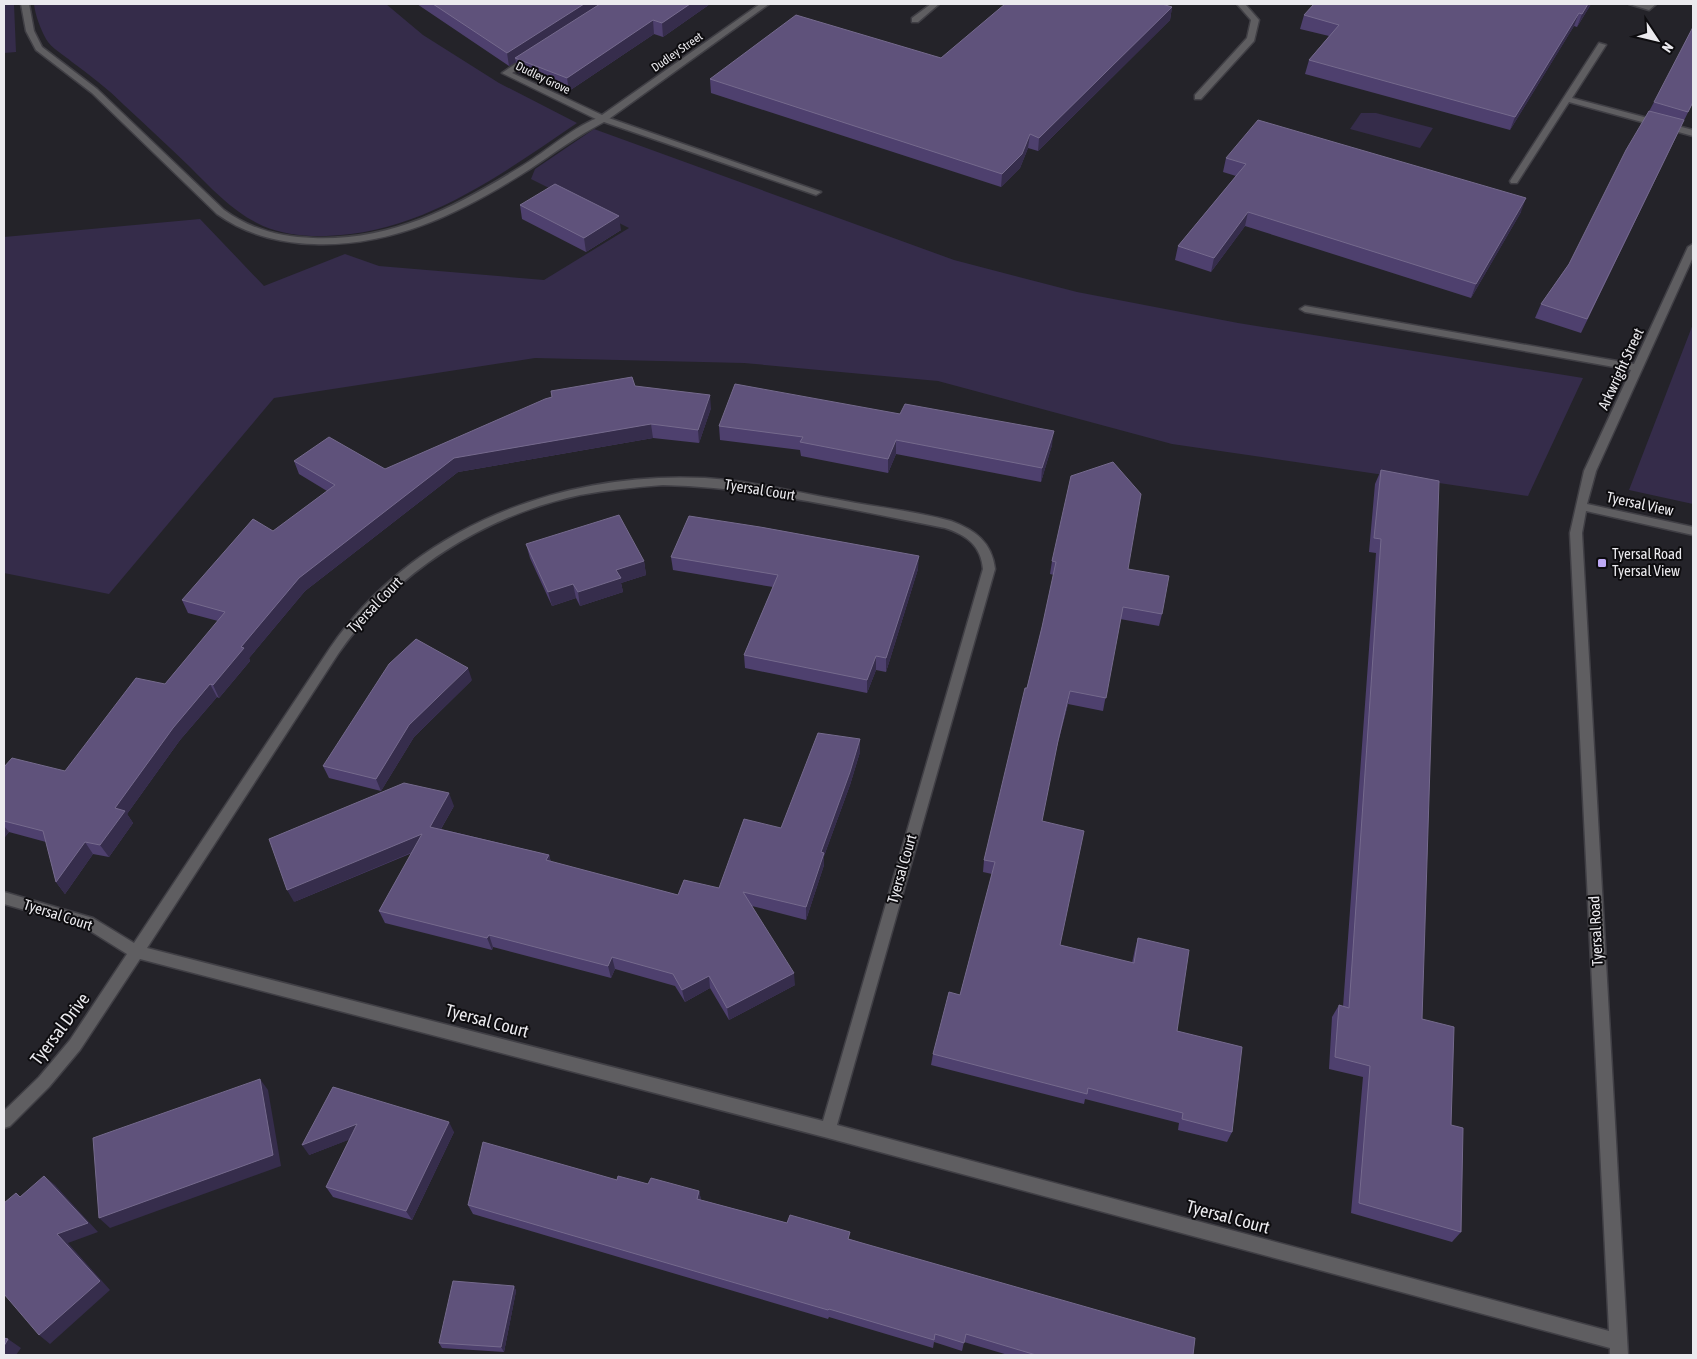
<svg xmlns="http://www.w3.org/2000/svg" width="1697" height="1359" viewBox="0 0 1697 1359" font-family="'Asap Condensed',sans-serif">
	<rect width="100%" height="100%" fill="#242329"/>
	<path fill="#352c4a" d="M4 4H14L16 52 4 53Z
		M34 4H386L423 35 499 83 577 123C502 174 421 234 326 236 305 237 282 234 263 226 234 213 212 189 190 167 168 146 146 125 124 105 108 89 90 75 72 62 64 55 51 48 46 39 41 30 35 15 34 4Z
		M1361 113H1376L1433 128 1420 148 1350 129Z
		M594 129 954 260 1077 292 1238 323 1583 378 1528 496 1172 444 938 381 744 363 535 358 274 398 109 594 4 573V237L200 219 264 286 345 254 379 266 544 280 629 228 531 179 535 169Z
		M1693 324V504L1629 490Z"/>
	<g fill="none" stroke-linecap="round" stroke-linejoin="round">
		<defs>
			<path id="service" d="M21 4H29L34 31 42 47 97 89 224 210C250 229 280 237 313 238 392 241 456 207 522 166 547 151 575 125 603 116L821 192 816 195 813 194 604 122C577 136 554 153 530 169 464 211 394 247 314 244 279 243 245 234 217 214L92 93 36 50 26 31Z
				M1237 4H1245L1259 20 1254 41 1201 99H1195V95L1247 38 1251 20Z
				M1629 4H1656L1649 10Z
				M1599 43 1606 45 1572 98 1693 130V136L1569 102 1517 183H1511L1510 181Z"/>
			<path id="minor" d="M760 4H769L606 121H600L502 73 527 56H533V60L512 73 602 115Z
				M931 4H939L918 22H912V18Z
				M1693 244V257L1596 471 1587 504 1693 527V535L1586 511 1582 533 1628 1355H1610V1348L828 1138 140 959 80 1050 49 1087 10 1126 4 1128V1111L39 1077 70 1040 127 954 84 927 4 904V892L93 918 134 943 330 648C414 527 561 471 705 478 751 481 795 492 840 500 876 507 915 511 951 521 975 530 992 542 995 569L837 1125 1609 1331 1570 533 1584 471 1631 370 1305 312 1300 309 1305 306 1634 364 1688 247ZM663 485C758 487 852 510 945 528 967 535 981 546 983 569L823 1121 147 948 338 654C395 572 483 516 580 495 608 490 635 487 663 485Z"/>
		</defs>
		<use href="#service" stroke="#403f45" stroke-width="3"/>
		<use href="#minor" stroke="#403f45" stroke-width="3"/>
		<use href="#service" fill="#5f5e61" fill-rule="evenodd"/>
		<use href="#minor" fill="#5f5e61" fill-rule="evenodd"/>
	</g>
	<path fill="#4e406e" d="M417 4H710L663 37 654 34 569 91 517 72 516 62 509 66Z
		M1314 4H1591L1577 27 1574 26 1510 130 1305 74 1309 60 1329 36 1300 29 1304 15Z
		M1172 7 1170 20 1038 151 1028 148 1020 168 1001 187 711 93 710 79 941 58Z
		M1654 102H1693L1581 333 1535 318 1541 304 1569 264Z
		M1226 158 1521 212 1471 298 1245 226 1211 272 1175 260 1178 246 1236 176 1223 172Z
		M520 205 621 230 586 252 522 219Z
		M635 386 711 408 699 443 653 438 458 472 305 591 249 658 250 661 219 698 217 697 180 740 127 814 133 823 109 857 93 854 65 894 56 882 46 842 9 832 4 838V767L65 771 165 684 218 621 188 613 182 600 327 491 299 474 294 461 385 469Z
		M719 426 1052 445 1041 482 896 454 888 473 801 456 800 450 720 440Z
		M1381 470 1422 1019 1451 1125 1461 1232 1452 1242 1351 1213 1363 1077 1329 1069 1332 1017 1339 1005 1343 1007 1376 553 1369 552 1375 484Z
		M526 544 644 561 646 575 621 583 623 592 580 606 576 598 552 606 530 558Z
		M671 557 918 569 886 672 876 670 867 693 745 668 744 655 773 587 673 570Z
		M1052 561 1128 569 1162 614 1159 626 1120 619 1103 711 1068 704 1055 754 1042 821 1060 945 1132 963 1135 949 1138 938 1177 1031 1232 1132 1227 1142 1178 1130 1179 1123 1085 1099 1084 1104 931 1065 933 1054 960 995 992 874 983 872 984 860 1042 627 1054 575 1050 574Z
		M472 680 414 737 381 791 329 778 323 766Z
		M860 752 850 785 824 856V865L806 920 752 906 795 985 729 1020 710 988 685 1002 675 986 615 969 611 978 493 947 492 950 385 923 379 911 412 853 294 902 454 806 441 829 549 855 551 862 678 895 719 888Z
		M333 1087 454 1132 412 1220 333 1197 326 1187 350 1139 309 1155Z
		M617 1180 699 1191 701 1200 787 1223 850 1239 1193 1355H1008L964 1342 962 1351 934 1342 933 1348 829 1317 828 1319 473 1214 468 1205Z
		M514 1286 516 1291 504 1352 442 1348 439 1343Z"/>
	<path fill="#362d4c" d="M584 4H606L515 58 516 62 509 66 507 53Z
		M690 4H710L663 37 662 23Z
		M1588 4H1591L1577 27 1582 14Z
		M1172 7 1170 20 1038 151 1039 138Z
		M1579 13 1574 26 1510 130 1515 117Z
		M653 20 654 34 569 91 567 78Z
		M1030 134 1028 148 1020 168 1001 187 1002 174Z
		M1526 198 1521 212 1471 298 1476 284Z
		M1248 212 1245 226 1211 272 1214 258Z
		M619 216 621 230 586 252 584 238Z
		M710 395 711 408 699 443 698 430Z
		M651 424 653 438 458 472 305 591 249 658 250 661 219 698 213 685 241 647 299 578 454 458Z
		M1054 431 1052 445 1041 482 1042 468Z
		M896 440V454L888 473V459Z
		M919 556 918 569 886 672V658Z
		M644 561 646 575 621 583 623 592 580 606 578 592 616 570Z
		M573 584 576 598 552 606 548 592Z
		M876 656V670L867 693V680Z
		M468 668 472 680 414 737 381 791 376 779 409 725Z
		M210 684 217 697 180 740 127 814 133 823 109 857 100 845 115 808 173 728Z
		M1070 691 1068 704 1055 754 1058 741Z
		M860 739V752L850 785 824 856V865L806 920V907L821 852Z
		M449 793 454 806 435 839 430 827Z
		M4 826 9 832 4 838Z
		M422 834 427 846 294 902 287 890Z
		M85 842 93 854 65 894 56 882Z
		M549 855 552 867 546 860Z
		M489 935 493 947 492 950 487 938Z
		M612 957 615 969 611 978 608 966Z
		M794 973 795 985 729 1020 727 1008Z
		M709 976 710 988 685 1002 682 990Z
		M260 1079 268 1090 281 1166 110 1228 99 1218Z
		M449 1122 454 1132 412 1220 406 1211Z
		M357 1124 364 1134 309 1155 302 1145Z
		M44 1176 55 1185 98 1232 68 1243 110 1290 50 1344 39 1335 57 1234Z
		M699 1191 701 1200 697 1199Z
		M514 1286 516 1291 504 1352 501 1347Z
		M8 1339 21 1348 16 1355H4V1346Z"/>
	<path fill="#5f527b" stroke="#756a8d" d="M433 4H584L507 53Z
		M600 4H690L662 23 653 20 567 78 515 58Z
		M1005 4H1162L1172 7 1039 138 1030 134 1022 154 1002 174 710 79 796 15 941 58Z
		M1314 4H1588L1582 14 1579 13 1515 117 1309 60 1339 25 1304 15Z
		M1693 27V102L1688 112 1654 102Z
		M1649 111 1684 120 1587 319 1541 304 1569 264 1626 150Z
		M1258 120 1526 198 1476 284 1248 212 1214 258 1178 246 1246 164 1226 158Z
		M555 184 619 216 584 238 520 205Z
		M632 377 635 386 710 395 698 430 651 424 454 458 299 578 241 647 244 648 213 685 210 684 173 728 115 808 125 811 100 845 85 842 56 882 43 831 4 821V767L12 758 65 771 136 678 165 684 225 612 182 600 253 519 273 531 335 485 294 461 329 437 385 469 545 399 552 397 551 391Z
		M735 384 900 414 905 404 1054 431 1042 468 896 440 888 459 800 442 803 437 719 426Z
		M1113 462 1141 494 1128 569 1169 576 1162 614 1123 607 1106 698 1070 691 1058 741 1042 821 1084 831 1060 945 1134 963 1138 938 1189 950 1177 1031 1242 1047 1232 1132 1182 1119 1183 1113 1088 1088 1087 1094 933 1054 949 992 960 995 995 862 984 860 1025 688H1027L1042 627 1056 562 1052 561 1071 476Z
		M1381 470 1439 481 1422 1019 1454 1027 1451 1125 1463 1128 1461 1232 1359 1203 1370 1066 1335 1057 1339 1005 1349 1008 1381 539 1374 538Z
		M619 515 644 561 616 570 621 578 578 592 573 584 548 592 526 544Z
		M689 516 760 527 919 556 886 658 876 656 867 680 744 655 778 575 671 557Z
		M416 639 468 668 409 725 376 779 323 766 389 664Z
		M818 733 860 739 850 772 821 852 824 853 806 907 743 892 794 973 727 1008 709 976 682 990 673 974 612 957 608 966 489 935 487 938 379 911 422 834 287 890 269 839 404 783 449 793 430 827 549 855 546 860 678 895 684 880 719 888 744 819 781 828Z
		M260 1079 273 1155 99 1218 93 1138Z
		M333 1087 449 1122 406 1211 326 1187 357 1124 302 1145Z
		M483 1142 617 1180 618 1176 648 1184 651 1178 699 1191 697 1199 787 1223 790 1215 850 1232 848 1239 1195 1338 1193 1355H1036L966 1334 964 1343 935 1334 934 1340 829 1309 828 1310 468 1205Z
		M44 1176 88 1223 57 1234 100 1281 39 1335 4 1294V1203L16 1193 20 1197Z
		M453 1281 514 1286 501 1347 439 1343Z
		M4 1338 8 1339 4 1346Z"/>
	<rect fill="#bea9f5" stroke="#0d0c0f" stroke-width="2" x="1597" y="558" width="10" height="10" rx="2.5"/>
	<g text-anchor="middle" stroke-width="4" stroke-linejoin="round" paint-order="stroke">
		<g font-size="12" fill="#ebeaee" stroke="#0d0c0f">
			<text transform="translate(677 52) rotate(-35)" y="4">Dudley Street</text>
			<text transform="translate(543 78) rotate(26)" y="4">Dudley Grove</text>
		</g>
		<g font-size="15" fill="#ebeaee" stroke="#0d0c0f">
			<text transform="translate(1621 369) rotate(-65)" y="5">Arkwright Street</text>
			<text transform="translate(760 490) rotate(9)" y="5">Tyersal Court</text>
			<text transform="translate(1640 504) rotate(12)" y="5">Tyersal View</text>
			<text transform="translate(375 605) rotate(-46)" y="5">Tyersal Court</text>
			<text transform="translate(902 869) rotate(-74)" y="5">Tyersal Court</text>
			<text transform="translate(58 915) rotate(18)" y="5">Tyersal Court</text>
			<text transform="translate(1596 931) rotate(-93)" y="5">Tyersal Road</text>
		</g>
		<g font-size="15" fill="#ebeaee" stroke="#0d0c0f" text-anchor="start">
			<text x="1612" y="559">Tyersal Road<tspan x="1612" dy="17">Tyersal View</tspan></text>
		</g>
		<g font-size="18" fill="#ebeaee" stroke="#0d0c0f">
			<text transform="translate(487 1021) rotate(15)" y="6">Tyersal Court</text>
			<text transform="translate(60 1029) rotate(-53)" y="6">Tyersal Drive</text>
			<text transform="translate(1228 1217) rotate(15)" y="6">Tyersal Court</text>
		</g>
	</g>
	<rect width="1697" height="1359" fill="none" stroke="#ebeaee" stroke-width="10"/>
	<g transform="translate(1657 40) rotate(125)" stroke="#0d0c0f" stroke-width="4" paint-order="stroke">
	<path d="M0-4L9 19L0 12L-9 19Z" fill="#ebeaee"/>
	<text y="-8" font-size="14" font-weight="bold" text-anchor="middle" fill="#ebeaee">N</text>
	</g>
</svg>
